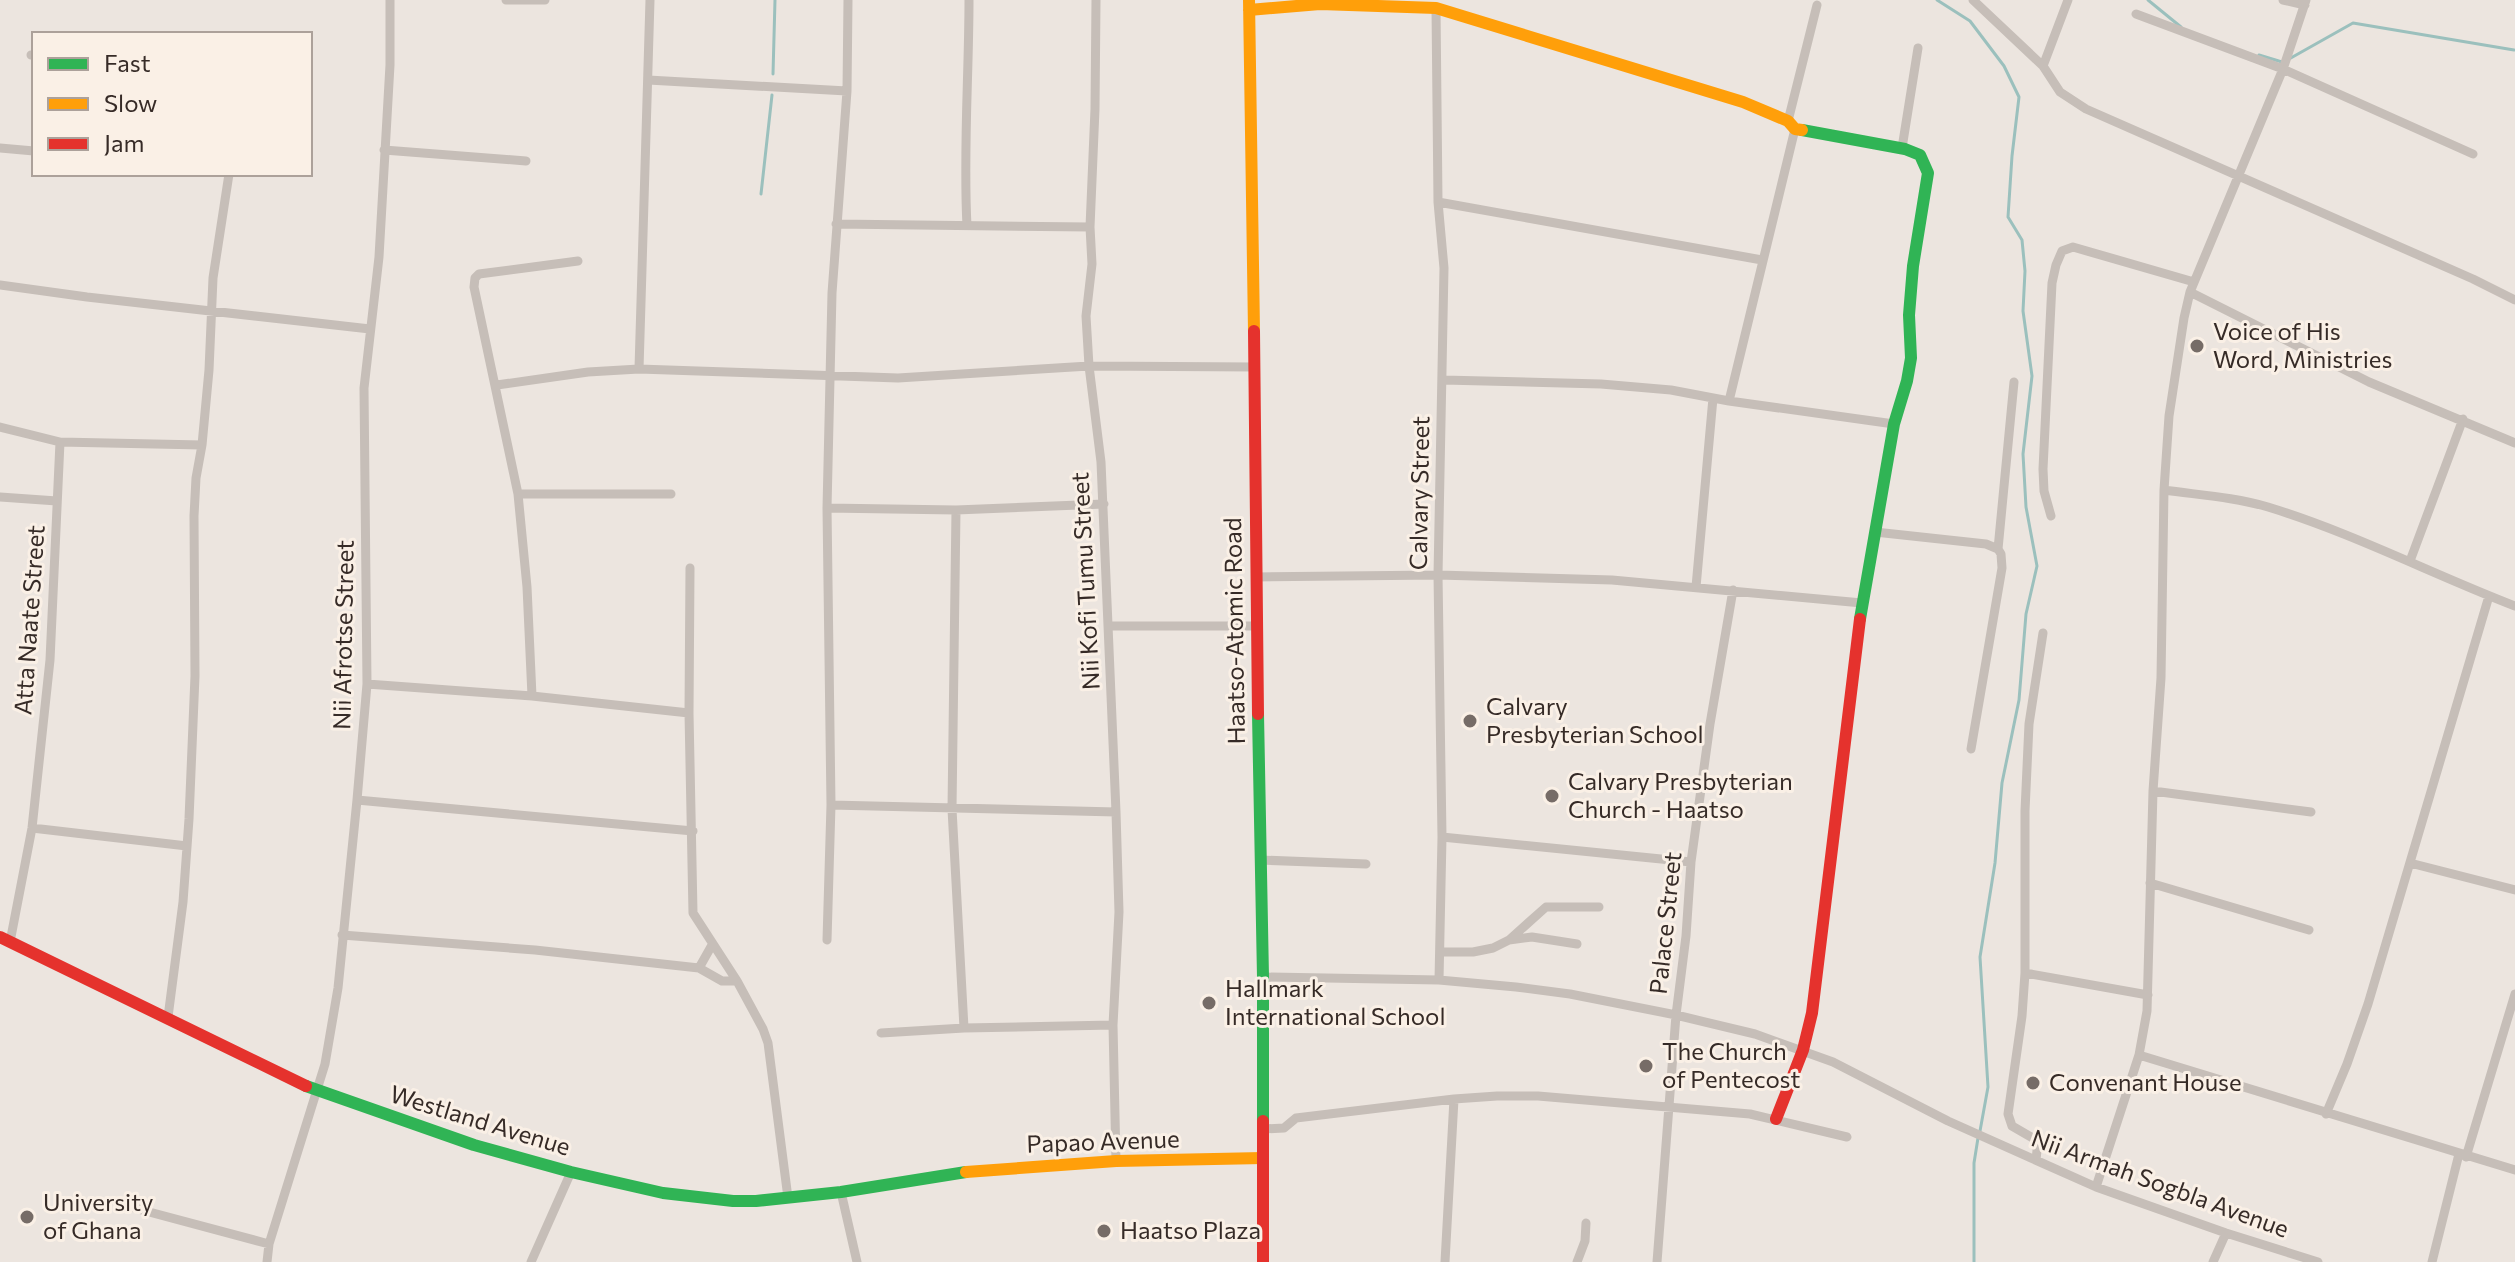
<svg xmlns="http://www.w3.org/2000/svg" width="2515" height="1262" viewBox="0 0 2515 1262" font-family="Commissioner,sans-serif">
	<rect width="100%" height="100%" fill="#ece5df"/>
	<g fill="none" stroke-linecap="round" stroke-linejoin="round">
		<path stroke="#9bc0bd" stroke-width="3" d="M1937 0 1970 21 2004 66 2019 97 2012 156 2008 217 2022 240 2025 271 2023 311 2032 376 2023 454 2026 507 2037 566 2026 614 2019 700 2002 783 1995 863 1980 957 1988 1087 1980 1131
			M2148 0 2181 27
			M2259 55 2282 62
			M2289 59 2353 23 2514 50
			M773 74 775 0
			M761 194 772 95
			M1974 1262V1163L1978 1138"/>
		<path stroke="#c6beb8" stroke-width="9" d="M506 0H545
			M1096 0 1095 109 1090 227 1092 264 1086 316 1089 366 1101 462 1116 812 1119 912 1113 1025 1116 1161
			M1973 0 2043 66 2060 92 2086 109 2473 279 2515 300
			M2283 0 2305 5
			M1436 8 1438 202 1444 268 1438 575 1442 837 1439 980
			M2136 14 2283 69 2306 0
			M31 55H34
			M2043 66 2068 0
			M648 80 847 91
			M1788 121 1817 5
			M0 148 34 151
			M1902 148 1918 48
			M384 150 526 161
			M1438 202 1762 260
			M836 224 1090 227
			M967 226C963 151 969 75 969 0
			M0 285 87 297 370 329
			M2190 292 2369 382 2515 443
			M639 369 650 0
			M1443 380 1601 384 1671 390 1729 401 1894 424
			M497 385 588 372 639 369 898 378 1089 366 1255 367
			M1729 401 1795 129
			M0 427 60 442 202 445
			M2164 490C2199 495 2234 497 2268 507 2353 533 2432 574 2515 606
			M518 494H671
			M0 497 57 501
			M827 508 956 510 1104 504
			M956 510 952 809 964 1028
			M2051 516 2044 491 2043 469 2052 283 2056 265 2062 251 2073 247 2194 282
			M1875 532 1986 544 1998 549
			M2410 561 2463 419
			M690 568 689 713 693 913 737 981 763 1029 768 1043 788 1198
			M1256 577 1438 575 1612 580 1862 603
			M1696 587 1713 398
			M1109 626H1256
			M2043 633 2029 724 2025 811V973L2148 995
			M367 684 532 696 689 713
			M532 696 527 587 518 494 474 287 475 278 479 274 578 261
			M1971 749 2002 568 2001 554 1998 549 2014 382
			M2153 791 2311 812
			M357 800 693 831
			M831 805 1116 812
			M32 828 187 846
			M1442 837 1691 862
			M1260 860 1366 864
			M2410 863 2515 890
			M2150 883 2309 930
			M342 935 535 950 699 968 722 981H737
			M827 940 831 805 827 508 832 293 847 91 848 0
			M1509 940 1546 907H1599
			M10 942 32 828 50 660 60 442
			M1440 952H1473L1493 948 1509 940 1532 937 1577 944
			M699 968 712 945
			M2025 973 2022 1016 2008 1114 2012 1126 2038 1141 2036 1160
			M1263 977 1439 980 1516 987 1570 994 1676 1015 1755 1034 1833 1062 1948 1121 2096 1187 2226 1233 2318 1262
			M168 1017 183 902 189 819 195 676 194 516 196 478 202 445 209 370 213 278 229 174
			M881 1033 964 1028 1113 1025
			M2139 1055 2515 1170
			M2326 1114 2347 1064 2368 1004 2489 596
			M1263 1129 1284 1128 1296 1118 1454 1099 1497 1096H1538L1750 1114 1847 1137
			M2466 1157 2515 994
			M2096 1187 2139 1055 2147 1011 2153 791 2161 678 2164 490 2169 416 2184 318 2190 292 2283 69 2473 154
			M841 1192 857 1262
			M123 1205 269 1244
			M267 1262 269 1244 325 1064 338 988 357 800 367 684 364 388 379 257 390 65V0
			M531 1262 571 1172
			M1445 1262 1454 1099
			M1577 1262 1585 1241 1586 1223
			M1657 1262 1676 1015 1686 936 1691 862 1710 724 1733 590
			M2213 1262 2226 1233
			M2432 1262 2459 1154"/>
		<path stroke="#30b455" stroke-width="12" d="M1802 130 1905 149 1920 155 1928 173 1913 266 1909 315 1911 358 1907 381 1894 424 1860 619
			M1258 714 1263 977V1121
			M306 1086 474 1145 571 1172 663 1193 733 1201H756L841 1192 966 1172"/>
		<path stroke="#ff9f0a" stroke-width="12" d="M1249 0 1254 331
			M1249 10 1320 4 1436 8 1743 102 1788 121 1795 129 1802 130
			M966 1172 1116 1161 1263 1158"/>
		<path stroke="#e5322d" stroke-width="12" d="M1254 331 1258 714
			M0 937 306 1086
			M1776 1119 1803 1050 1812 1013 1860 619
			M1263 1121V1262"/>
	</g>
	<g fill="#766c67" stroke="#faf0e6" stroke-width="3">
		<circle cx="2197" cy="346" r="8"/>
		<circle cx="1470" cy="721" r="8"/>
		<circle cx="1552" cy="796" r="8"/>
		<circle cx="1209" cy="1003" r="8"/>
		<circle cx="1646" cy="1066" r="8"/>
		<circle cx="2033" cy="1083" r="8"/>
		<circle cx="27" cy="1217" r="8"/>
		<circle cx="1104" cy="1231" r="8"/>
	</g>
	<g text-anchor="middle" stroke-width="6" stroke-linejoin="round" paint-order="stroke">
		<g font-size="24" fill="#362b27" stroke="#faf0e6" text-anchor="start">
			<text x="2213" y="340">Voice of His<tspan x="2213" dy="28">Word, Ministries</tspan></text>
			<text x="1486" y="715">Calvary<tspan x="1486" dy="28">Presbyterian School</tspan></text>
			<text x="1568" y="790">Calvary Presbyterian<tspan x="1568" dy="28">Church - Haatso</tspan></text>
			<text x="1225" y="997">Hallmark<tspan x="1225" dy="28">International School</tspan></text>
			<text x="1662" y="1060">The Church<tspan x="1662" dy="28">of Pentecost</tspan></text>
			<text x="2049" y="1091">Convenant House</text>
			<text x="43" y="1211">University<tspan x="43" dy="28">of Ghana</tspan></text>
			<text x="1120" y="1239">Haatso Plaza</text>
		</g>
		<g font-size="24" fill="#362b27" stroke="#faf0e6">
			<text transform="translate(1420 493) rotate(-89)" y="8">Calvary Street</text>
			<text transform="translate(1086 581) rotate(-93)" y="8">Nii Kofi Tumu Street</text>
			<text transform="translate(30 620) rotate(-86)" y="8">Atta Naate Street</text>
			<text transform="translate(1235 631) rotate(-91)" y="8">Haatso-Atomic Road</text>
			<text transform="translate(344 635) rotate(-89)" y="8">Nii Afrotse Street</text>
			<text transform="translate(1666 923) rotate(-84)" y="8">Palace Street</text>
			<text transform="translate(480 1121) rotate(17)" y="8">Westland Avenue</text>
			<text transform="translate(1103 1142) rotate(-2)" y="8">Papao Avenue</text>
			<text transform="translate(2160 1184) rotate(20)" y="8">Nii Armah Sogbla Avenue</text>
		</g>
	</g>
	<rect x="32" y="32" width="280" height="144" fill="#faf0e6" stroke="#aca19a" stroke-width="2"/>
	<rect x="48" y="58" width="40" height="12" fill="#30b455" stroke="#aca19a" stroke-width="2"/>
	<text x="104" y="72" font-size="24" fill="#362b27">Fast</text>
	<rect x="48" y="98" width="40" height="12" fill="#ff9f0a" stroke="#aca19a" stroke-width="2"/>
	<text x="104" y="112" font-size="24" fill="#362b27">Slow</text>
	<rect x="48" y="138" width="40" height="12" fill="#e5322d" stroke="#aca19a" stroke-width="2"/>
	<text x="104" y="152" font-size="24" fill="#362b27">Jam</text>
</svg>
